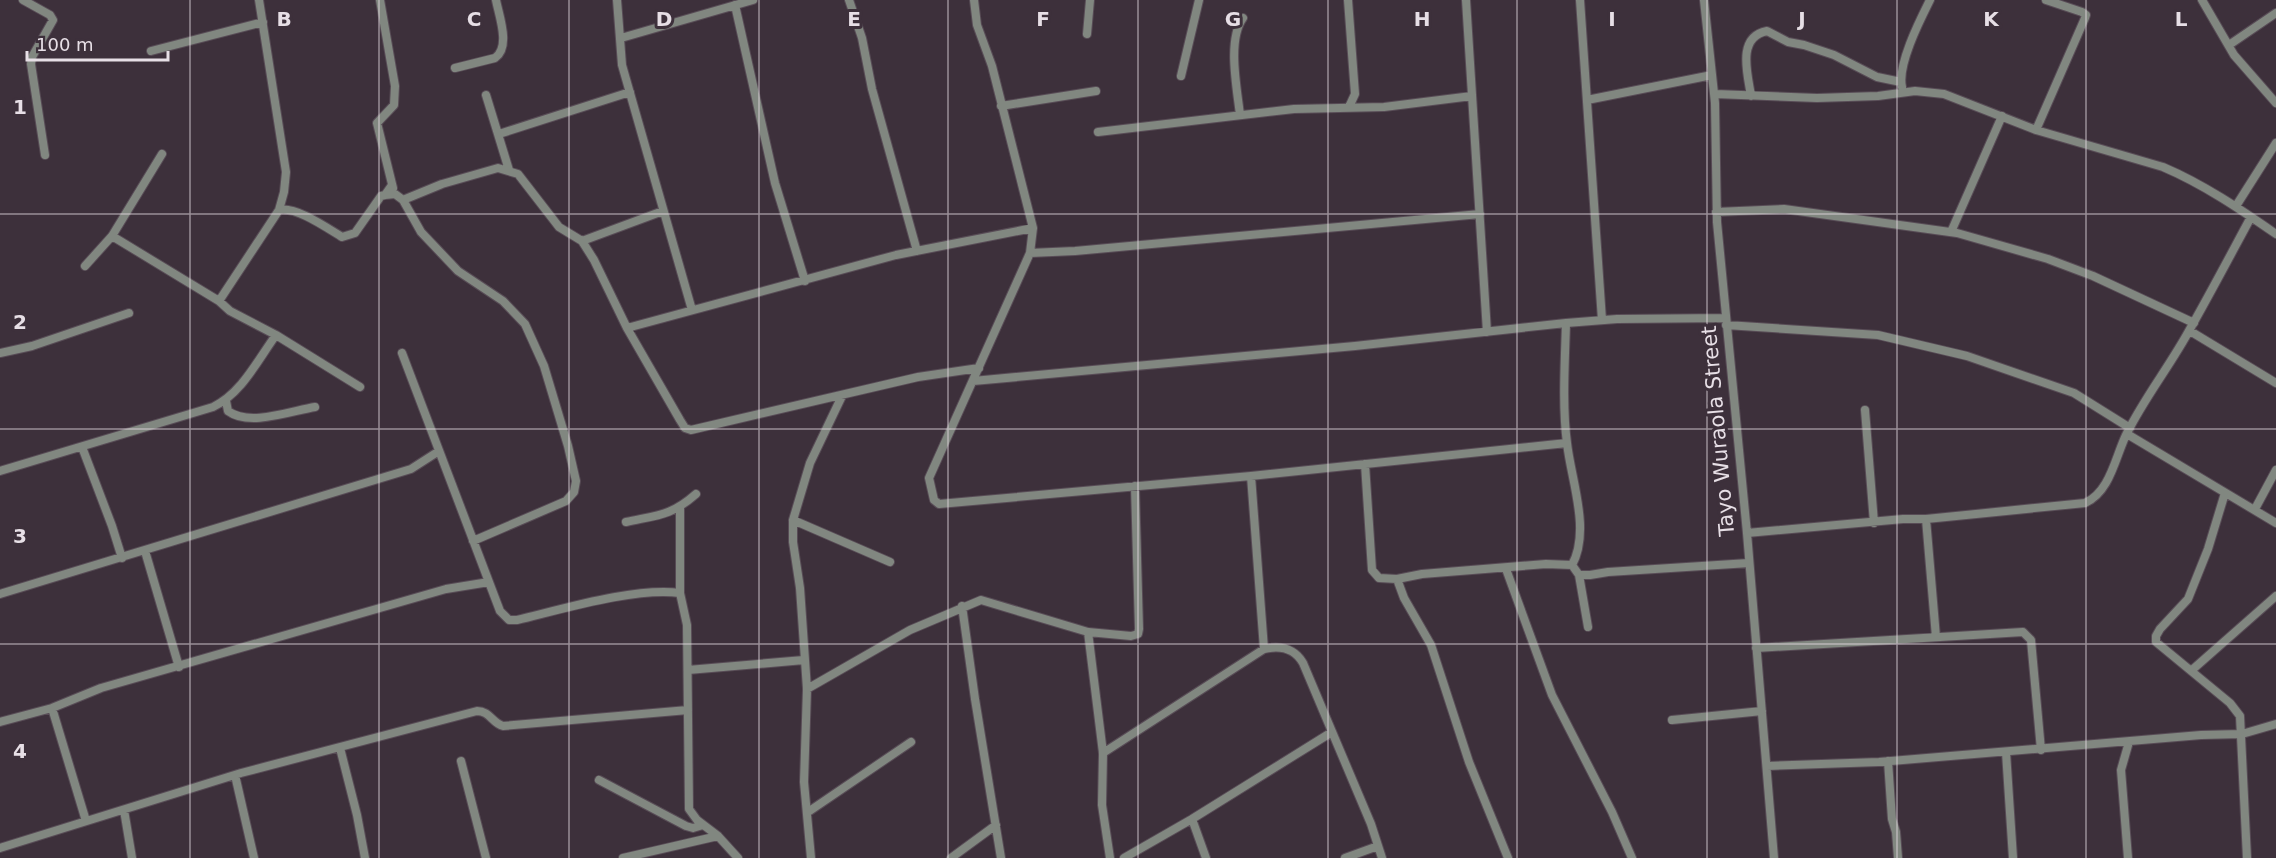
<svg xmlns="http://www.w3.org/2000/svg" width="2276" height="858" viewBox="0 0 2276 858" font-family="'DejaVu Sans',sans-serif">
	<rect width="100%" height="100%" fill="#3d303b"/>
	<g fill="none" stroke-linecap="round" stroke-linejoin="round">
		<defs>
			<path id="street" d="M23 0 50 15 53 20 32 57 31 64 45 155
				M259 0 286 172 284 192 279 210
				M380 0 395 86 394 105 377 123 393 188
				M617 0 622 65 692 310
				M849 0 862 38 872 89 917 251
				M974 0 977 25 992 66 1033 228 1030 253 929 478 934 500 939 504 1251 476 1567 443
				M1348 0 1355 94 1349 107
				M1466 0 1487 332
				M1580 0 1602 320
				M1704 0 1715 103 1717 222 1747 533 1774 858
				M2202 0 2234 55 2276 103
				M735 5 775 183 805 281
				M1087 34 1090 0
				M621 38 753 0
				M2229 45 2276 13
				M151 51 263 22
				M455 68 495 58C511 47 499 16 496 0
				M1181 76 1199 0
				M1902 87C1897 65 1920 20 1930 0
				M1715 94 1817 98 1878 96 1915 91 1944 94 2036 130 2163 167C2203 184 2240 209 2276 234
				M486 95 509 170
				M1751 96C1748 75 1736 37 1767 31L1788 42 1804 45 1834 55 1877 77 1901 82
				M1587 100 1712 75
				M1001 106 1096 91
				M1240 115C1237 88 1227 40 1243 18
				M2036 130 2085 18 2086 15 2082 12 2046 0
				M1098 132 1294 109 1384 107 1472 96
				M499 134 630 92
				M385 195 395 194 403 200 421 232 458 271 503 301 525 324 544 366 568 446 576 481 574 492 566 501 473 541
				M403 200 442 184 498 168 518 174 559 227 582 241 594 260 627 328 680 420 685 428 691 430 918 377 979 368
				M2236 206 2276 143
				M1716 212 1784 209 1957 233 2048 259 2093 276 2194 323
				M1951 232 2002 116
				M112 236 219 301 230 311 276 335 360 387
				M582 241 663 211
				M1030 253 1075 251 1480 214
				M85 266 112 236 162 154
				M219 301 279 210C296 206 327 228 342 237L355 233 381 196 385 195 392 185
				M1566 323C1565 360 1562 406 1567 443 1571 480 1591 530 1572 565
				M1726 325 1878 335 1967 356 2074 393 2130 428
				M627 328 896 255 1033 228
				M2190 331 2276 383
				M0 353 32 346 129 313
				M402 353 500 611 509 620H517C563 609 635 587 680 593
				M973 381 1355 346 1566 323 1617 319 1726 318
				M226 401 228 411C249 427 291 411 315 407
				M1865 410 1874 523
				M2127 434 2276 523
				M82 447 112 526 122 558
				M1365 464 1372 570 1379 578 1397 579 1404 598 1431 645 1469 762 1508 858
				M0 471 213 407C242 393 257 361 276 335
				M1251 476 1264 649
				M2225 493 2208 549 2188 599 2160 629 2156 636V642L2230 703 2240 716 2247 858
				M680 508V593L687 625 689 809 697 820 718 836 738 858
				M2255 509 2276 470
				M1926 519 1936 637
				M793 520 890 562
				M626 522C658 515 671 516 696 494
				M1747 533 1903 519H1926L2085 503C2110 492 2115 458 2126 435 2144 398 2170 366 2190 329 2211 292 2231 254 2251 217
				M145 551 179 667
				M1572 565 1579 575H1590L1608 572 1749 563
				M1506 569 1552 695 1612 812 1632 858
				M1579 575 1588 627
				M1397 579 1422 574 1546 564 1572 565
				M0 594 411 469 439 451
				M962 606 975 699 1001 858
				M1088 632 1103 753 1102 805 1110 858
				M1756 648 2023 632 2031 640 2041 750
				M688 670 804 660
				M2192 670 2276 596
				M807 689 910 630 981 600 1088 632 1131 636 1138 634 1139 629 1135 486
				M52 708 86 821
				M1672 720 1762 711
				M0 722 52 708 101 688 446 589 489 582
				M340 748 357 815 365 858
				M2006 752 2013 858
				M1103 753 1264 649C1281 645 1295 649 1303 663L1371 824 1382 858
				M461 761 486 858
				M1888 761 1892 819 1896 832 1898 858
				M1767 766 1879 762 2201 735 2242 734 2276 724
				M235 775 254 858
				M599 780 686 826 693 828 703 825
				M124 810 132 858
				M808 812 911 742
				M1192 819 1206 858
				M0 848 241 773 477 711C490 711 492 723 503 726L688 710
				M623 858 718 836
				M811 858 804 782 807 689 800 588 793 542V520L810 463 842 396
				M951 858 996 825
				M1124 858 1192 819 1332 732
				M1345 858 1378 846
				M2128 858 2121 770 2129 742"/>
		</defs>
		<use href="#street" stroke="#584c56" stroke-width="10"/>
		<use href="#street" stroke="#818780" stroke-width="8"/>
	</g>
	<path fill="none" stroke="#e7dfe6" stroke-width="1.5" stroke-opacity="0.55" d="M190 0V858M379 0V858M569 0V858M759 0V858M948 0V858M1138 0V858M1328 0V858M1517 0V858M1707 0V858M1897 0V858M2086 0V858M0 214H2276M0 429H2276M0 644H2276"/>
	<g text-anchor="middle" stroke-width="6" stroke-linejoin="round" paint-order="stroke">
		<g font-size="21" fill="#e7dfe6" stroke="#3d303b">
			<text transform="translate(1718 431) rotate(-95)" y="7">Tayo Wuraola Street</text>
		</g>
	</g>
	<g font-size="20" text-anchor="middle" font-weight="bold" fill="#e7dfe6" stroke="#3d303b" stroke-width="6" stroke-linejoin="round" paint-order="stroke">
		<text x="284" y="26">B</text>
		<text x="474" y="26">C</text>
		<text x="664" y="26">D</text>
		<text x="854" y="26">E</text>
		<text x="1043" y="26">F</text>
		<text x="1233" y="26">G</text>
		<text x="1422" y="26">H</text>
		<text x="1612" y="26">I</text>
		<text x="1802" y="26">J</text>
		<text x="1991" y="26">K</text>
		<text x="2181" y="26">L</text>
		<text x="20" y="114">1</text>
		<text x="20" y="329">2</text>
		<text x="20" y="543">3</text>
		<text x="20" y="758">4</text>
	</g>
	<path d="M27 51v9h141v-9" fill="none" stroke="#e7dfe6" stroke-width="3"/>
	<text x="36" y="51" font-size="18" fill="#e7dfe6" stroke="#3d303b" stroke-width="4.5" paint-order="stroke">100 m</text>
</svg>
